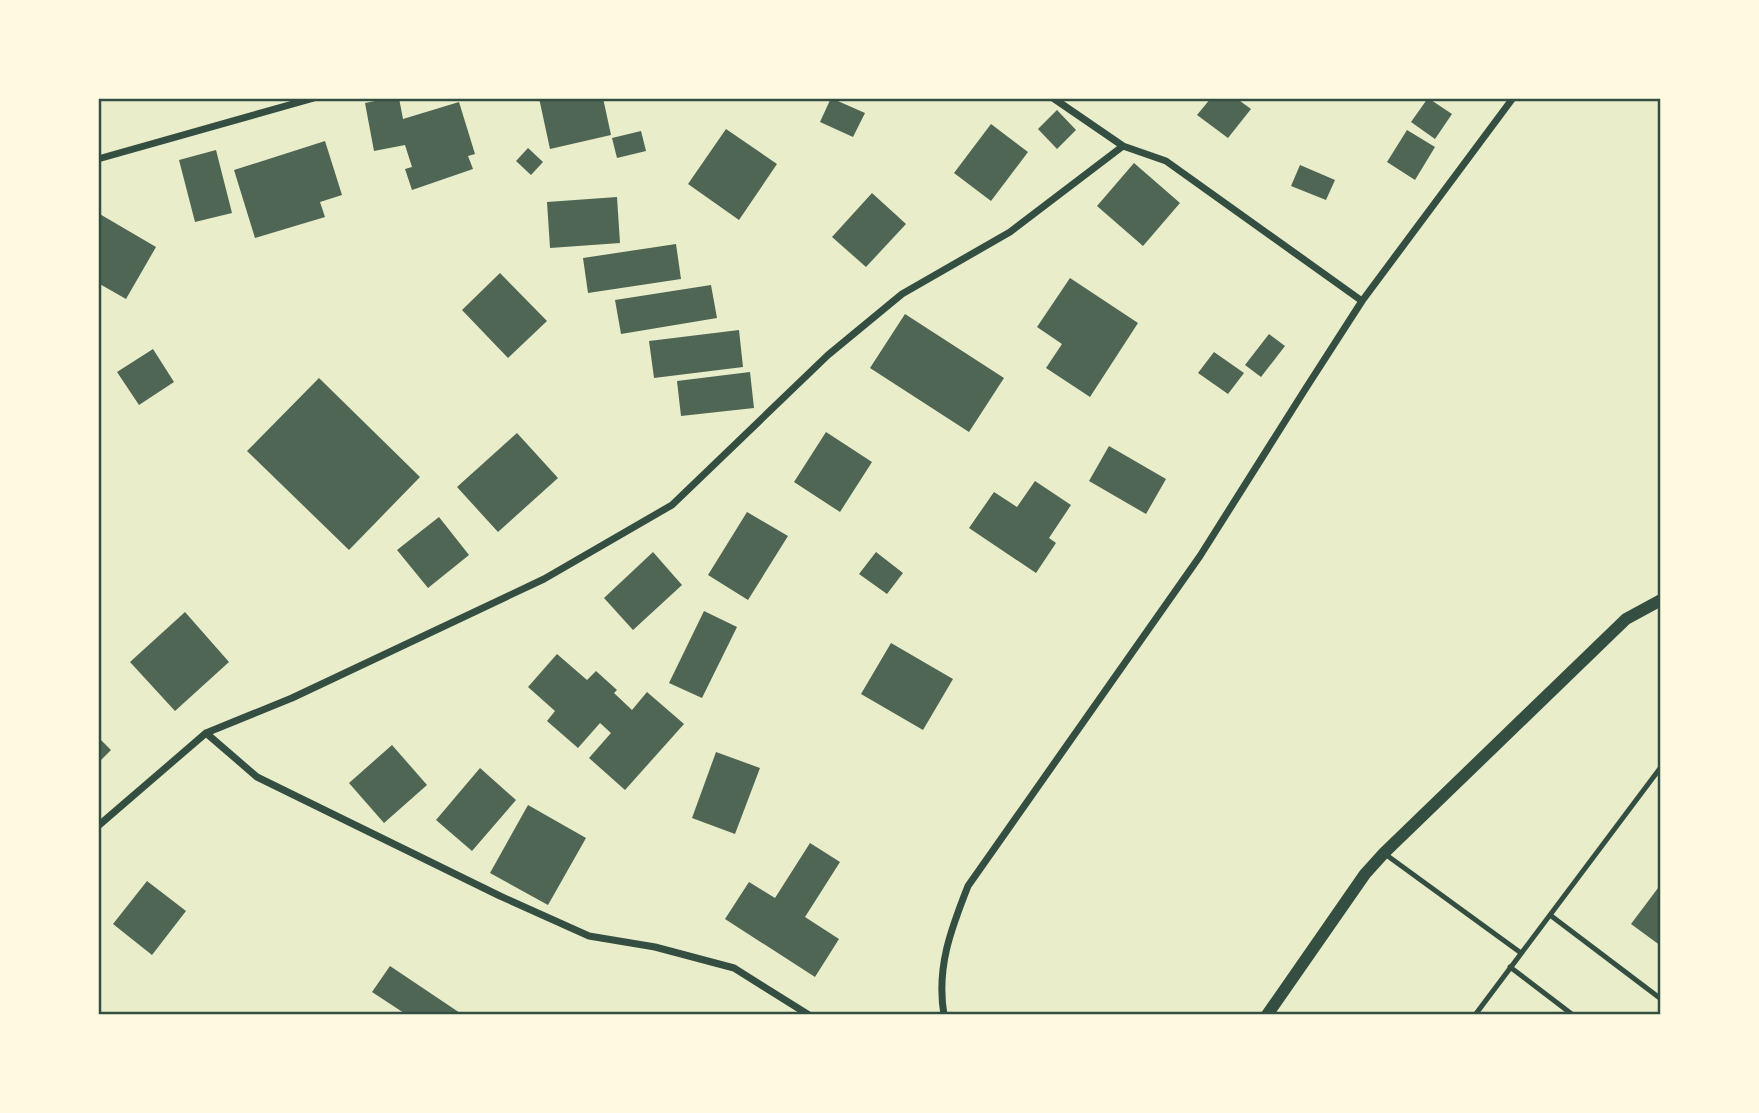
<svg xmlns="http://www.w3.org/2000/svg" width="1759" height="1113" viewBox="0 0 1759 1113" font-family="Literata,serif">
	<rect width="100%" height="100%" fill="#e9edc9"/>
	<path fill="#4f6655" d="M390 98H399L403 119 459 102 475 154 468 156 473 169 412 190 405 169 412 167 405 145 374 151 365 103Z
		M539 98H603L611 135 550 149Z
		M831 98 865 113 853 137 820 122Z
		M1211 98H1236L1251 109 1228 138 1197 115Z
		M1428 98 1452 114 1435 139 1411 122Z
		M1057 110 1076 130 1057 149 1038 129Z
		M991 124 1028 152 991 201 954 173Z
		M726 129 777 164 739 220 688 184Z
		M1407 130 1435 147 1415 180 1387 162Z
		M641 131 646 151 617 158 612 138Z
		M325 141 342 195 320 202 325 217 255 238 234 170Z
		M528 148 543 162 531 175 516 161Z
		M216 150 232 213 195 222 179 160Z
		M1134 163 1180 203 1143 246 1097 206Z
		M1300 165 1335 180 1326 200 1291 186Z
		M872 193 906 224 866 267 832 237Z
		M617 197 620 243 550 248 547 202Z
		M98 213 156 247 126 299 98 283Z
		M676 244 681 279 588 293 583 258Z
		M500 273 547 321 508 358 462 310Z
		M1070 278 1138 323 1090 397 1046 368 1062 344 1037 327Z
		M711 285 717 318 621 334 615 300Z
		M905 314 1004 378 969 432 870 368Z
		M739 330 743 367 654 378 649 341Z
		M1269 334 1285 346 1261 377 1245 365Z
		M153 349 174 382 139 405 117 372Z
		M1214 352 1244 373 1228 394 1198 373Z
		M750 372 754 408 681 416 677 381Z
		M319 378 420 477 349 550 247 451Z
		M826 432 872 462 840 512 794 482Z
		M517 433 558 478 498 532 457 487Z
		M1109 446 1166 479 1146 514 1089 481Z
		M1035 481 1071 505 1049 538 1056 543 1036 573 969 528 994 492 1017 507Z
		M747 512 788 536 748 600 708 575Z
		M439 517 469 555 428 588 397 550Z
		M653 552 682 585 633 630 604 598Z
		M876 552 903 573 887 594 859 574Z
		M704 611 737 627 702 698 669 683Z
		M185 612 229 662 175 711 130 662Z
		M891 643 953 679 923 730 861 694Z
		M557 654 587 680 596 671 617 690 614 693 632 710 647 692 684 724 625 790 589 758 611 733 600 723 578 748 547 721 555 711 528 687Z
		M98 737 111 750 98 763Z
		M392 745 427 785 384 823 349 783Z
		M716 752 760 768 735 834 692 818Z
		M480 768 516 800 472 851 436 820Z
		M528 805 586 838 548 905 490 873Z
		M810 843 840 862 805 917 839 939 815 977 725 919 749 882 775 898Z
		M147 881 186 911 152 955 113 924Z
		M1661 884V946L1631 924Z
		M390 966 463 1015H407L372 992Z"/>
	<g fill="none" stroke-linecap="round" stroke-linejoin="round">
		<path stroke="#344e41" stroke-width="5" d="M1385 854 1521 953
			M1550 915 1661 999
			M1510 967 1573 1015
			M1475 1015 1661 767"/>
		<path stroke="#344e41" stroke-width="7" d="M1053 98 1123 146 1166 161 1362 301
			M98 159 314 98
			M206 733 257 777 500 896 589 936 655 947 734 968 809 1015
			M98 826 206 733 292 698 544 579 672 505 828 355 902 294 1010 232 1123 146
			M944 1015C936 968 951 929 968 886L1200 556 1306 388 1362 301 1513 98"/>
		<path stroke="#344e41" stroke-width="12" d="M1267 1015 1365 874 1384 853 1626 619 1661 600"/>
	</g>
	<rect width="1759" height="1113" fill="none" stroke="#fefae0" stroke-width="200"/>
	<rect x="100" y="100" width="1559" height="913" fill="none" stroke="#344e41" stroke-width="2.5"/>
</svg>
